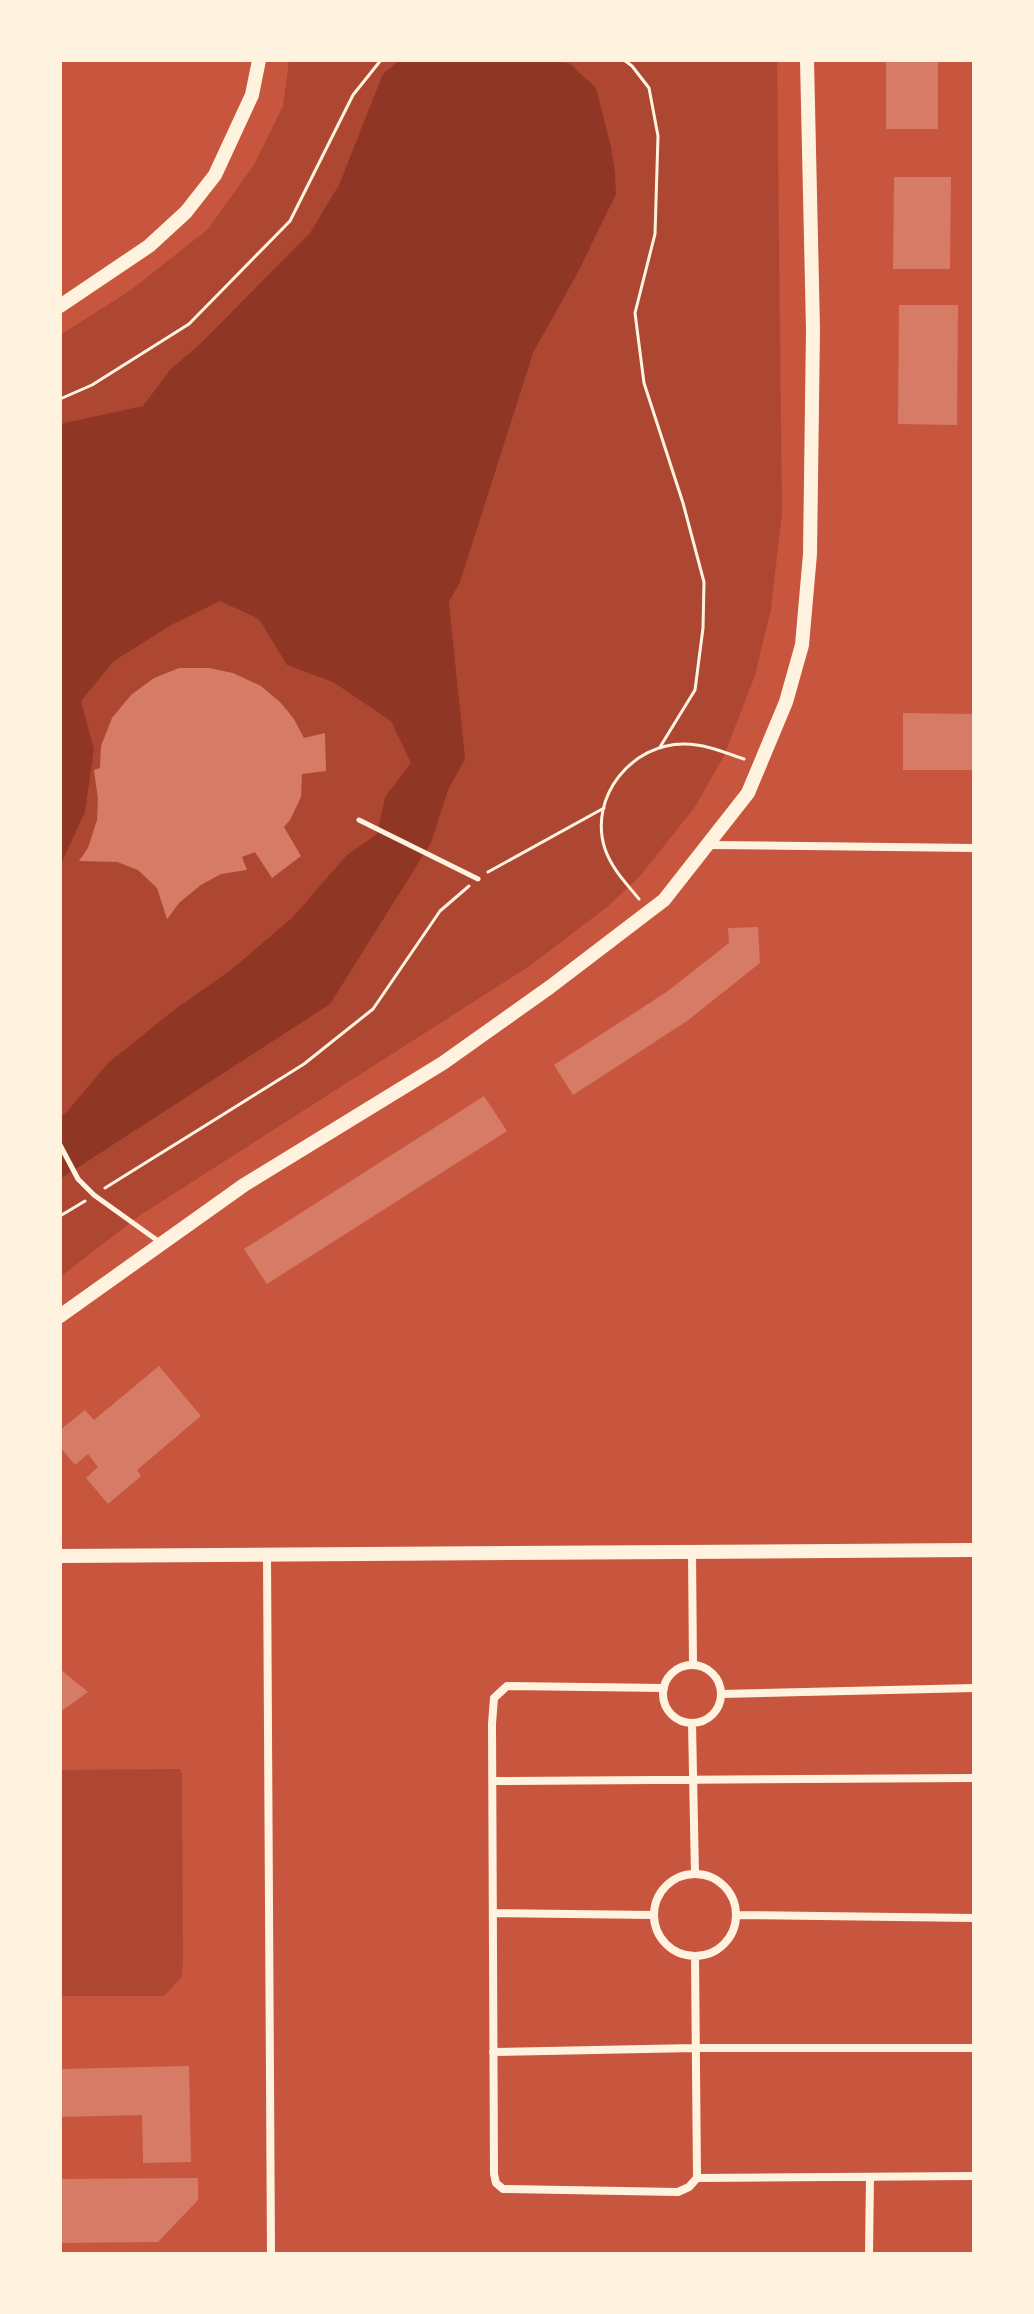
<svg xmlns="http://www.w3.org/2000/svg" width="1034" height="2314" viewBox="0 0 1034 2314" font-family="Spectral,serif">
	<rect width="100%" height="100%" fill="#c8553d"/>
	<path fill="#ae4732" d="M289 60H777L782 513 771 609 755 675 724 756 695 807 640 876 607 907 531 965 139 1216 60 1277V335L131 290 208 229 254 165 283 106Z
		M180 1769 182 1774 183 1964 181 1978 164 1996H60V1770Z"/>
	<path fill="#8f3625" d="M400 60H542L569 63 596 88 611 147 615 173 616 194 577 274 533 353 460 582 449 602 465 759 448 790 431 843 330 1004 60 1179V1116L65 1114 108 1063 174 1010 231 970 293 917 346 856 377 834 385 797 411 763 391 721 333 682 287 665 259 619 220 601 171 625 114 661 81 701 94 749 85 812 60 866V424L143 406 171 369 199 345 310 233 339 185 383 74Z"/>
	<path fill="#d67c66" d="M886 60H938V129H886Z
		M894 177H951L950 269H893Z
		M899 305H958L957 425 898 424Z
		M179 668H209L233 673 261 686 281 703 294 719 304 738 325 733 326 771 302 774 301 797 290 820 284 827 301 856 272 878 255 852 242 857 247 870 221 874 201 885 180 902 167 919 157 888 138 870 117 862 79 861 88 848 97 820 98 799 94 770 100 768 101 746 112 718 131 695 154 678Z
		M903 713 974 714V770H903Z
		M758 927 760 963 687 1021 573 1095 554 1065 668 991 729 943 728 928Z
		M484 1096 507 1131 267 1284 244 1249Z
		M159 1366 201 1416 137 1470 141 1476 108 1504 86 1478 98 1467 88 1454 75 1465 60 1447V1430L85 1410 94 1420Z
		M60 1669 88 1692 60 1712Z
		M189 2066 191 2162 143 2163 142 2115 60 2117V2069Z
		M198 2178V2200L158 2242 60 2243V2179Z"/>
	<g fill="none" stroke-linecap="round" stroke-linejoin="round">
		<path stroke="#fff3e0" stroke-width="3" d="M624 60 632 66 649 88 658 136 655 234 635 313 644 383 683 503 704 582 703 628 695 690 660 747
			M60 399 92 385 189 324 290 221 353 95 381 60
			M488 872 604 808
			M639 899C626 883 612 869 605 849 588 797 632 743 685 744 705 744 726 753 744 759
			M105 1188 304 1064 373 1009 440 911 469 886
			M60 1216 85 1201"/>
		<path stroke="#fff3e0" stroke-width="5" d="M359 820 478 879
			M60 1145 78 1179 94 1195 161 1243"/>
		<path stroke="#fff3e0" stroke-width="8" d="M709 845 974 848
			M692 1552 693 1665
			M267 1555 271 2254
			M663 1694a29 29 0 1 1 58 0a29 29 0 1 1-58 0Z
			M664 1688 507 1686 494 1698 492 1724 494 2174 496 2183 503 2189 678 2192 689 2187 697 2178
			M721 1694 974 1688
			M692 1723 695 1874
			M493 1781 974 1778
			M654 1915a41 41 0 1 1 82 0a41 41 0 1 1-82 0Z
			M493 1913 654 1915
			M736 1915 974 1918
			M695 1956 697 2178 974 2176
			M493 2052 695 2048H974
			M869 2254 870 2177"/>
		<path stroke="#fff3e0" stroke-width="14" d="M60 306 149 246 186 212 215 175 252 95 259 60
			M60 1316 244 1185 443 1063 550 987 664 900 748 793 786 702 802 645 810 554 813 329 807 60
			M60 1556 974 1550"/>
	</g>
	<rect width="1034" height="2314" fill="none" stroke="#fff3e0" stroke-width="124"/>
</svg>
